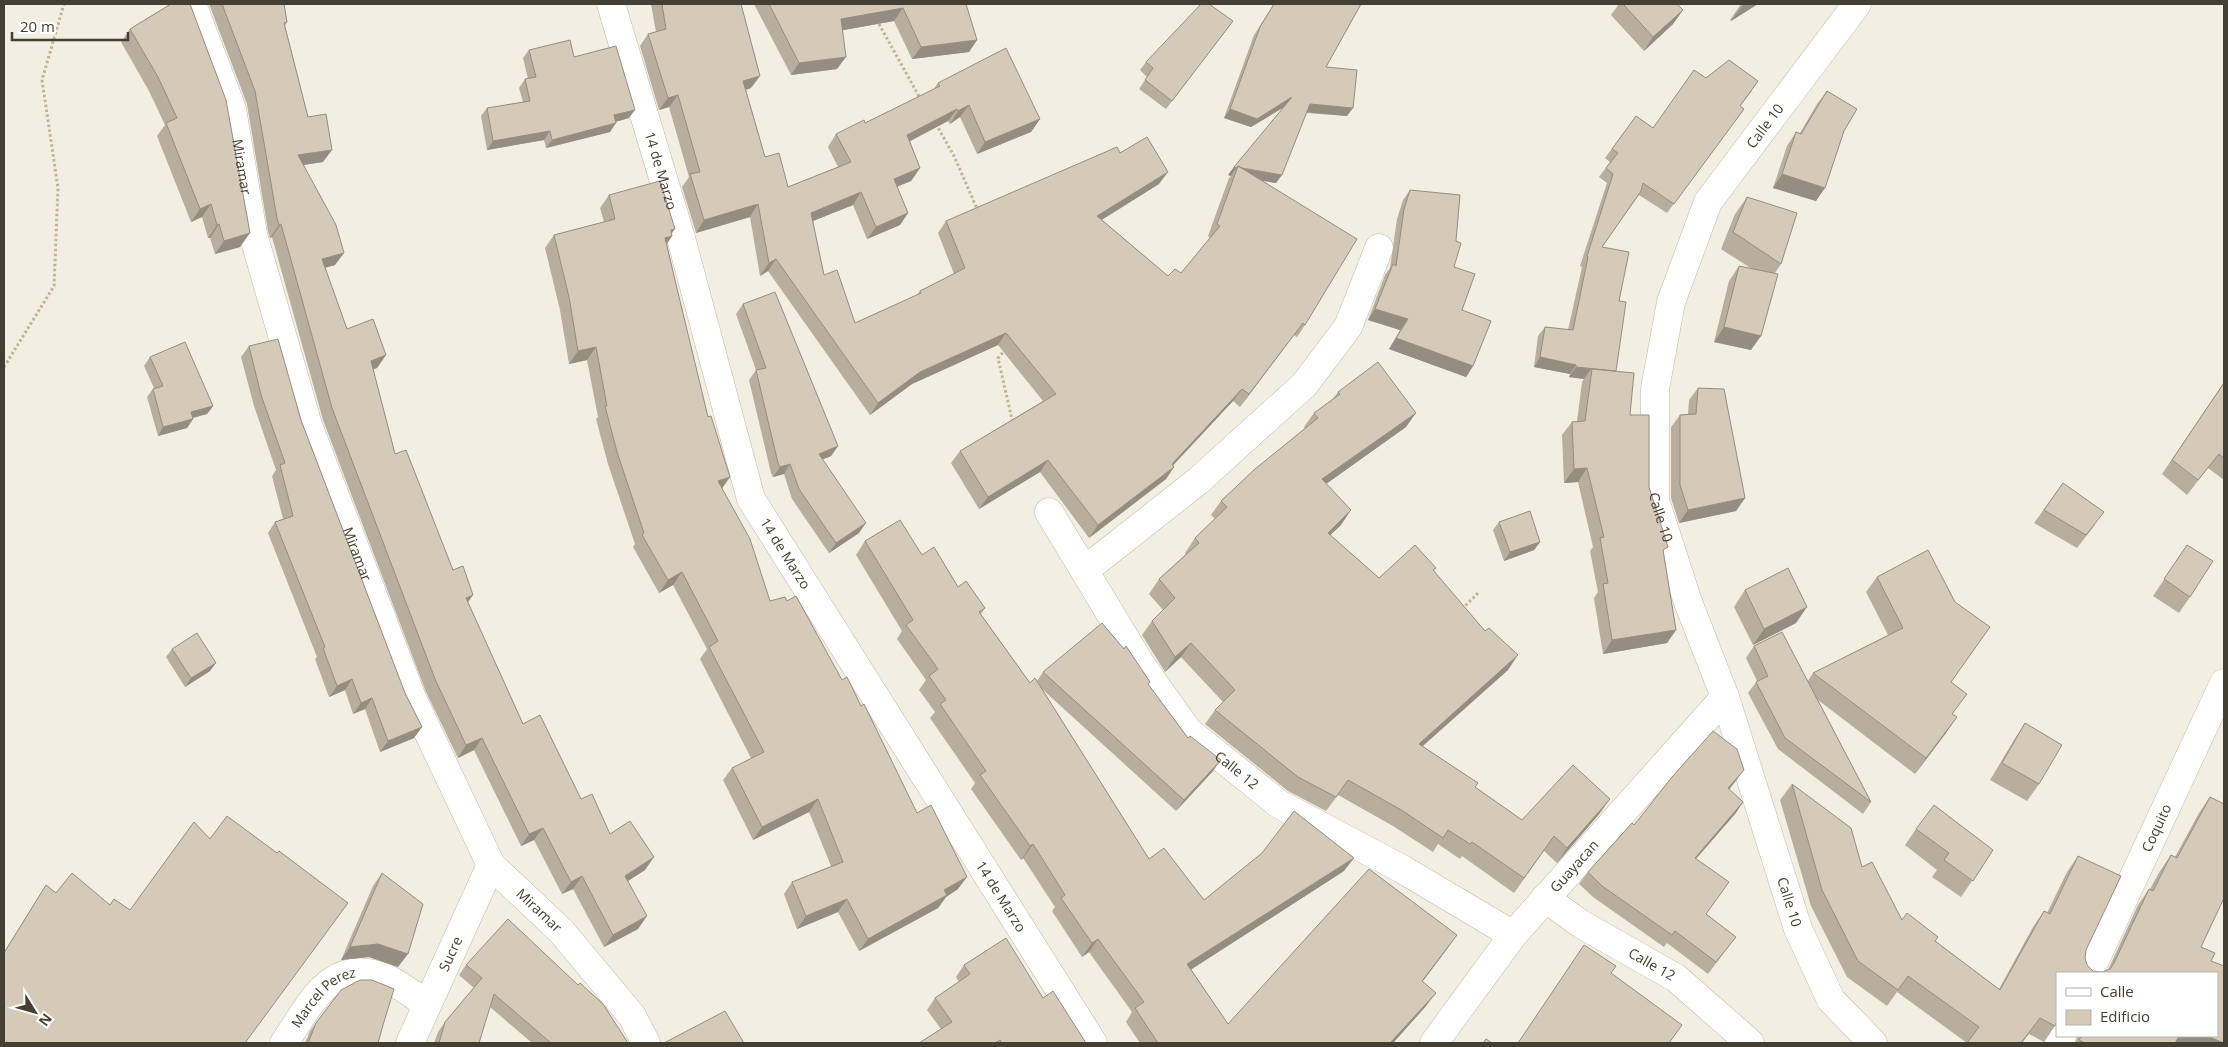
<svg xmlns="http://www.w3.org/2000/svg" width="2228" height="1047" viewBox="0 0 2228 1047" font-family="'Open Sans',sans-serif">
	<rect width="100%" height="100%" fill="#f3eee2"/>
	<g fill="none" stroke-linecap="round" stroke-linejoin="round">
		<defs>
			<g id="street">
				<path id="s1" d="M192 4 232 109 253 234 308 425 412 698 491 865 561 931 632 1016 646 1043"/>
				<path id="s2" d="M611 4 681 238 751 499 1093 1043"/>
				<path id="s3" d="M1857 4 1708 202 1671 302 1655 389V500L1688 602 1725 697 1798 929 1831 1000 1873 1043"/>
				<path id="s4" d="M1049 512 1140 663 1188 731 1279 804 1402 869 1513 935"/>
				<path d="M1085 570 1198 481 1304 385 1348 327 1379 248"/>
				<path id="s5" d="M1545 898 1581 924 1676 978 1750 1043"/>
				<path id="s6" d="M2089 973 2224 683"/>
				<path id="s7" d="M284 1043C311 1004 331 954 388 979 402 986 414 996 427 1004"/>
				<path id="s8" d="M410 1043 491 865"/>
				<path id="s9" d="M1434 1043 1513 935 1725 697"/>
				<path d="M2059 1043 2062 1036"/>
			</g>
		</defs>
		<use href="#street" stroke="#c2b9a7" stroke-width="29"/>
		<path stroke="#c2b394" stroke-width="3" stroke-dasharray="2.5 2.5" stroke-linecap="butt" d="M879 24 921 100
			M936 124 954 156 978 211
			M1006 349 998 358 1013 424
			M4 367 54 286 58 188 42 80 64 4
			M1462 609 1479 592"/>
		<use href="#street" stroke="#fff" stroke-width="28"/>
	</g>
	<path fill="#b7ae9d" d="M171 4 240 247 215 254 210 238H208L202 217 191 222 157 136 165 125 149 91 121 42 130 29Z
		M209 4H284L287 22 285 26 308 117 323 162 304 165 335 265 325 268 347 329 386 355 377 368 373 369 395 454 453 570 523 724 581 799 610 834 645 870 628 881 638 929 604 947 573 889 562 894 534 840 521 846 474 750 458 758 426 692 323 420 272 237 270 238 268 231 247 104Z
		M651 4H741L751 88 746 90 765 157 788 187 838 167 828 147 836 134 865 123 933 90 938 83 1040 119 1031 132 977 154 960 117 950 124 948 121 910 141 920 168 911 181 897 187 908 213 900 225 867 239 853 205 813 221 824 275 855 323 917 295 920 291 954 274 938 233 946 221 1120 153 1159 184 1102 220 1168 276 1181 273 1210 238 1208 236 1229 178 1231 176 1228 175 1234 167 1284 107 1251 127 1224 118 1254 35 1274 4H1361L1326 67 1347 116 1306 113 1276 183 1263 181 1305 325 1297 337 1294 335 1240 407 1233 401 1173 465 1174 467 1166 479 1089 538 1040 472 979 509 951 463 960 451 1043 401 998 345 912 384 870 415 768 271 760 276 750 217 696 233 682 187 689 177 669 107 659 110 640 46 648 34 656 32Z
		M754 4H966L977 40 969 52 912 59 894 21 843 30 837 69 791 75Z
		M1619 4H1623L1683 10 1673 24 1644 51 1611 15Z
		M1741 4H1758L1731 21 1730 20Z
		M1233 21 1166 109 1139 89 1147 77 1140 70 1146 62Z
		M529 50 574 57 629 118 615 122 610 132 546 148 544 140 487 150 481 116 487 108 523 102 519 88 525 79H528L523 58Z
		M1706 78 1752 91 1740 106 1744 109 1667 213 1639 195 1602 247 1619 301 1616 371 1630 415 1649 487 1664 554 1676 630 1667 643 1603 654 1594 598 1598 592 1590 551 1593 547 1578 482 1564 483 1562 435 1572 422 1577 421 1582 382 1584 379 1569 377 1570 374 1534 367 1538 336 1545 327 1568 330 1582 267 1580 266 1607 183 1599 177 1610 162 1605 158 1636 116 1653 128Z
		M1827 91 1844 131 1816 201 1773 188 1787 146 1796 132 1800 133 1817 104Z
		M1410 190 1456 241 1454 267 1473 366 1466 377 1389 349 1400 330 1368 320 1385 275 1390 268 1397 219 1403 200Z
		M609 195 672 233V236L667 244 722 489 770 601H787L842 680 917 813 958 889 946 897 938 908 859 951 838 912 797 929 784 894 792 882 831 866 809 812 753 840 723 780 732 768 751 758 700 659 707 649 673 585 659 593 633 547 635 544 608 464 596 419 598 417 587 360 569 364 560 310 545 248 554 235 604 222 600 208Z
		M1747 197 1781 264 1775 273 1751 350 1714 342 1729 281 1739 266 1752 269 1721 249 1735 214Z
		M743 304 838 446 831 456 822 459 859 533 829 553 792 499 784 474 773 477 771 473 749 380 756 370 736 314Z
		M249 346 301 420 405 693 422 727 414 738 380 752 365 709 353 714 345 690 329 697 315 659 317 657 268 533 275 522 283 519 272 476 276 470 254 406 241 357Z
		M150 357 213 406 207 414 192 418 193 419 187 428 158 436 147 397 153 389 154 388 144 366Z
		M2224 382V480L2208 468 2187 495 2162 474Z
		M1698 388 1745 498 1736 511 1679 523 1671 498V427L1680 415 1688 414 1689 400Z
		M1338 392 1406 427 1326 484 1341 525 1330 535 1379 578 1436 568 1433 571 1508 670 1423 746 1475 787 1522 820 1600 813 1557 863 1544 851 1514 893 1462 856 1460 859 1438 844 1433 852 1393 826 1338 795 1326 811 1288 791 1205 724 1215 710 1223 702 1181 657 1165 672 1142 635 1152 621 1163 610 1149 594 1159 579 1186 554 1185 553 1195 538 1215 519 1211 515 1221 501 1305 428 1304 427 1314 413 1332 400Z
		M2063 483 2095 525 2077 548 2034 523Z
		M1499 522 1540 542 1534 550 1504 561 1493 530Z
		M865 541 922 555 958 587 985 608 981 614 1030 683 1037 681 1043 672 1148 684 1188 738 1213 771 1176 811 1042 689 1149 859 1204 900 1344 871 1191 969 1228 1024 1447 949 1423 981 1426 1006 1393 1043H1140L1126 1022 1132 1012 1089 952 1082 957 1052 911 1055 907 1023 858 1021 860 971 789 975 783 930 718 935 712 919 690 926 680 897 639 902 631 856 555Z
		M2187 545 2190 597 2179 613 2153 596Z
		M1877 577 1951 682 1952 714 1946 733 1915 774 1818 700 1871 802 1863 814 1778 749 1748 693 1757 681 1746 658 1754 646 1808 681 1813 673 1888 635 1866 592Z
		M1745 590 1796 623 1753 645 1734 607Z
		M172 649 210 671 185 687 166 657Z
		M2025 723 2039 784 2027 801 1990 780 2014 740Z
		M1735 782 1729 790 1743 802 1735 814 1696 859 1706 914 1736 937 1708 974 1667 943 1664 947 1593 897 1579 884 1588 872 1634 825Z
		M1792 784 1862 867 1902 920 1935 941 1999 989 2033 927 2044 911 2047 913 2067 872 2078 856 2086 950 2085 958 2087 965 2093 971 2102 972 2108 970 2138 905 2149 889H2150L2160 871 2171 855 2175 857 2199 813 2210 797 2201 947 2211 961 2224 1043H2076L2077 1036H2217L2057 973 2055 1026 2044 1042 2029 1034 2022 1043H1967L1897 992 1887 1006 1847 977 1811 906 1780 800Z
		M1916 829 1993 850 1961 897 1932 877 1937 870 1905 845Z
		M210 839 277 853 348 903 4 1043V952L46 885 56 893 130 910Z
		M382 873 398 967 369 957 341 960 373 886Z
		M466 965 628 1043H532L490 1007 479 1043H434L438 1032 445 1022 474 988 459 975Z
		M964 965 1043 998 1086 1043H919L941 1029 927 1010 935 998 959 982 956 977Z
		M316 1023 383 1025 378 1043H305L310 1031Z"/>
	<path fill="#958d80" d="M1745 4H1758L1731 21 1742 6Z
		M903 8 894 21 833 32 841 19Z
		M1683 10 1673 24 1644 51 1653 37Z
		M977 40 969 52 912 59 921 47Z
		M846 57 837 69 791 75 799 63Z
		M760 76 751 88 735 93 743 81Z
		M678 95 669 107 659 110 668 98Z
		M1292 97 1286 106 1251 127 1224 118 1230 109Z
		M1310 104 1353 108 1347 116 1304 112Z
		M969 105 960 117 950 124 958 111Z
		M957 109 948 121 899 147 907 135Z
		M635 110 629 118 608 124 614 115Z
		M1040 119 1031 132 977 154 985 142Z
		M616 123 610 132 546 148 552 140Z
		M550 131 544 140 487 150 493 141Z
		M332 150 323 162 289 167 298 155Z
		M1234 167H1237L1231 176 1228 175Z
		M920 168 911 181 885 191 894 179Z
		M1237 168 1282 175 1276 183 1234 176Z
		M1168 172 1159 184 1088 228 1097 216Z
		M1782 174 1825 188 1816 201 1773 188Z
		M861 192 853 205 803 225 811 213Z
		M211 204 202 217 191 222 200 209Z
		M758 204 750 217 696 233 704 220Z
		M908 213 900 225 867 239 876 227Z
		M219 224 210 238H208L217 225Z
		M281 224 272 237 270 238 279 225Z
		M675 229 669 237 672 236 663 249 657 250 671 230Z
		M250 233 240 247 215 254 224 241Z
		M344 253 335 265 313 271 322 259Z
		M776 259 768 271 760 276 769 263Z
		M1375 309 1408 319 1400 330 1368 320Z
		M1303 323 1240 407 1249 394Z
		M1724 327 1761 336 1751 350 1714 342Z
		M1006 333 998 345 912 384 870 415 878 403 920 372Z
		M1396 338 1473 366 1466 377 1389 349Z
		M596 347 587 360 569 364 578 351Z
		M386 355 377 368 362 373 371 361Z
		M1540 357 1576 365 1570 374 1534 367Z
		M1576 367 1591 369 1584 379 1569 377Z
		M1242 389 1233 401 1166 473 1174 467 1166 479 1089 538 1098 525 1172 464Z
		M213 406 207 414 185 420 191 412Z
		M1416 413 1406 427 1312 494 1322 479Z
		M193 419 187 428 158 436 163 427Z
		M838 446 831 456 812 464 819 454Z
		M1048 460 1040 472 979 509 988 497Z
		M790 464 784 474 773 477 780 467Z
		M1587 468 1578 482 1564 483 1574 469Z
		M730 477 721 490 718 481Z
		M1745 498 1736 511 1679 523 1688 510Z
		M1351 510 1341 525 1318 547 1328 533Z
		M866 523 859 533 829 553 836 543Z
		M1540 542 1534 550 1504 561 1510 552Z
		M682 572 673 585 659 593 668 580Z
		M473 595 464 608 466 598Z
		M1807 607 1796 623 1753 645 1764 629Z
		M1676 630 1667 643 1603 654 1612 640Z
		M1191 643 1181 657 1165 672 1175 657Z
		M1518 655 1508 670 1409 758 1419 744Z
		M216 663 210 671 185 687 191 678Z
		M352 679 345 690 329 697 337 686Z
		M372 698 365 709 353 714 361 703Z
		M1957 717 1946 733 1915 774 1926 758Z
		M422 727 414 738 380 752 388 741Z
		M482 738 474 750 458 758 466 745Z
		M1221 760 1213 771 1176 811 1184 800Z
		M1744 770 1735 782 1719 800 1728 788Z
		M818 799 809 812 753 840 762 827Z
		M1610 799 1600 813 1557 863 1567 848Z
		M1743 802 1735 814 1686 870 1695 858Z
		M543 828 534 840 521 846 529 834Z
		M1033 844 1023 858 1021 860 1030 846Z
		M654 857 645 870 617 888 625 876Z
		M1354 858 1344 871 1178 978 1187 964Z
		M582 876 573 889 562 894 571 882Z
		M967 877 958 889 946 897 938 908 859 951 868 939 944 890Z
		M847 899 838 912 797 929 806 916Z
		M647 916 638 929 604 947 613 935Z
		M1457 935 1447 949 1413 994 1422 981Z
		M1098 939 1089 952 1082 957 1092 943Z
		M378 944 408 954 398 967 369 957 341 960 350 947Z
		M1436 993 1426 1006 1393 1043H1390Z
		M2178 1036H2207L2224 1043H2174Z"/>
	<path fill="#d5cab7" stroke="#958d80" d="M171 4H190L226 100 250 233 224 241 219 224 217 225 211 204 200 209 166 123 177 118 158 77 130 29Z
		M222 4H284L287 22 284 23 308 117 326 114 332 150 298 155 336 225 344 253 322 259 347 329 373 319 386 355 371 361 395 454 406 450 453 570 463 566 473 595 466 598 523 724 540 715 581 799 592 794 610 834 630 821 654 857 625 876 647 916 613 935 582 876 571 882 543 828 529 834 482 738 466 745 435 679 332 408 281 224 279 225 277 218 255 91Z
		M662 4H741L760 76 743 81 765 157 779 153 788 187 851 162 836 134 864 120 865 123 940 86 938 83 1006 48 1040 119 985 142 969 105 958 111 957 109 907 135 920 168 894 179 908 213 876 227 861 192 811 213 824 275 837 270 855 323 921 293 920 291 965 268 946 221 1117 147 1120 153 1147 137 1168 172 1097 216 1168 276 1175 269 1181 273 1220 226 1217 224 1238 166 1357 239 1305 325 1303 323 1249 394 1242 389 1172 464 1174 467 1098 525 1048 460 988 497 960 451 1056 394 1006 333 920 372 878 403 776 259 769 263 758 204 704 220 690 174 700 172 678 95 668 98 648 34 666 29Z
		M769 4H966L977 40 921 47 903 8 841 19 846 57 799 63Z
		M1201 4H1209L1233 21 1172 101 1145 80 1153 68 1146 62Z
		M1274 4H1361L1326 67 1357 70 1353 108 1310 104 1282 175 1242 168 1238 166 1237 168 1234 167 1292 97 1257 119 1230 109 1260 27Z
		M1623 4H1677L1683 10 1653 37Z
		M570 40 574 57 616 46 635 110 614 115 616 123 552 140 550 131 493 141 487 108 530 101 525 79 536 77 529 50Z
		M1729 60 1758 81 1740 106 1744 109 1674 204 1643 183 1641 191 1602 247 1629 252 1619 301 1626 302 1616 371 1576 367V365L1540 357 1545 327 1573 330 1588 257 1587 256 1613 174 1606 168 1618 153 1612 149 1636 116 1653 128 1694 70 1706 78Z
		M1827 91 1857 109 1844 131 1825 188 1782 174 1796 132 1801 134Z
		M660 181 675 229 671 230 672 236 665 238 674 276 708 417 711 416 730 477 718 481 750 539 770 601 785 597 787 601 796 596 842 680 847 677 861 706 864 704 917 813 931 805 967 877 944 890 947 895 868 939 847 899 806 916 792 882 843 862 818 799 762 827 732 768 764 752 709 647 718 641 682 572 668 580 642 535 644 533 617 452 605 406H607L596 347 578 351 569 297 554 235 615 219 609 195Z
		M1410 190 1460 195 1456 241 1461 243 1454 267 1475 274 1462 310 1491 321 1473 366 1396 338 1408 319 1375 309 1393 264 1396 266 1404 209Z
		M1747 197 1797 213 1781 264 1733 232Z
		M1739 266 1778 274 1761 336 1724 327Z
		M775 292 838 446 819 454 866 523 836 543 799 489 790 464 780 467 778 463 756 370 766 368 743 304Z
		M278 339 301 420 405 693 422 727 388 741 372 698 361 703 352 679 337 686 323 648 325 647 275 522 293 516 280 465 285 463 261 395 249 346Z
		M185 342 213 406 191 412 193 419 163 427 153 389 163 386 150 357Z
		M1378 362 1416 413 1322 479 1351 510 1328 533 1379 578 1415 545 1436 568 1433 570 1485 631 1489 628 1518 655 1419 744 1478 783 1475 787 1522 820 1573 765 1610 799 1567 848 1554 836 1524 878 1472 842 1470 844 1448 830 1443 838 1403 811 1348 780 1336 797 1298 777 1215 710 1235 690 1191 643 1175 657 1152 621 1175 598 1159 579 1199 543 1195 538 1227 507 1221 501 1255 469 1318 418 1314 413 1340 394 1338 392Z
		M1592 369 1634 373 1630 415H1649V487L1668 547 1663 550 1676 630 1612 640 1603 584 1608 583 1600 538 1604 537 1587 468 1574 469 1572 422 1585 421Z
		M2224 383V458L2219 454 2198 480 2172 460Z
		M1698 388 1724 389 1745 498 1688 510 1680 485V415L1696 414Z
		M2063 483 2104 512 2086 535 2044 510Z
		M1530 511 1540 542 1510 552 1499 522Z
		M900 520 922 555 934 547 958 587 966 581 985 608 979 612 1030 683 1035 678 1149 859 1164 848 1204 900 1262 853 1294 811 1354 858 1187 964 1228 1024 1369 869 1457 935 1422 981 1436 993 1390 1043H1158L1135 1008 1144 1002 1098 939 1092 943 1061 898 1065 895 1033 844 1030 846 980 775 986 771 940 704 946 700 929 676 938 669 906 625 913 620 865 541Z
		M2187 545 2213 561 2190 597 2164 579Z
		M1928 550 1955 602 1990 627 1951 682 1967 694 1952 714 1957 717 1926 758 1813 673 1903 628 1877 577Z
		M1788 568 1807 607 1764 629 1745 590Z
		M1102 623 1124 649 1126 646 1150 682 1148 684 1188 738 1190 736 1221 760 1184 800 1043 672Z
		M1782 632 1871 802 1785 738 1756 682 1768 676 1754 646Z
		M197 633 216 663 191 678 172 649Z
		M2025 723 2062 745 2039 784 2002 763Z
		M1713 731 1737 749 1744 770 1728 788 1743 802 1695 858 1729 882 1706 914 1736 937 1716 962 1675 931 1672 935 1602 886 1588 872 1632 823 1634 825 1639 819 1672 777Z
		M1792 784 1851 828 1862 867 1872 862 1902 920 1907 913 1938 937 1935 941 2000 990 2044 911 2050 914 2078 856 2121 876 2086 950 2085 958 2087 965 2093 971 2102 972 2110 969 2114 963 2149 889 2153 891 2171 855 2177 858 2210 797 2224 804V898L2201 947 2215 953 2211 961 2224 966V1043L2207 1036H2217V973H2057V1021L2055 1026 2040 1018 2021 1043H1967L1979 1027 1908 976 1898 990 1858 961 1822 890Z
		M1934 805 1993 850 1973 881 1944 860 1949 853 1916 829Z
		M227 816 277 853 279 851 348 903 245 1043H4V953L46 885 56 893 72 873 110 905 114 899 130 910 194 822 210 839Z
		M382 873 423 904 408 954 378 944 350 947Z
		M508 919 578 985 580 983 603 1004 628 1043H551L494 994 479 1043H439L445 1022 482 978 466 965Z
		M1006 938 1043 998 1053 991 1086 1043H1002L1000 1040 995 1043H919L952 1022 935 998 970 974 964 965Z
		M1584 945 1616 966 1611 973 1682 1025 1669 1043H1518Z
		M360 980H372L394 989 383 1025 378 1043H308L316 1023 341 990Z
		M725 1011 744 1043H664Z
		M2082 1036H2179L2175 1043H2085L2079 1040Z
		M1486 1039 1492 1043H1483Z"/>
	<g text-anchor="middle" stroke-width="4.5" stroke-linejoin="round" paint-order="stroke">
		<g font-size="14" fill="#453e32" stroke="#fff">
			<text transform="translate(1765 126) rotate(-53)" y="5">Calle 10</text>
			<text dy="5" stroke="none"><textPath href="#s1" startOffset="171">Miramar</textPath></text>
			<text dy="5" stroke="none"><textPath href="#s2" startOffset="174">14 de Marzo</textPath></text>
			<text dy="5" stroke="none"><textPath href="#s3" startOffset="572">Calle 10</textPath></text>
			<text dy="5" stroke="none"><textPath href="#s2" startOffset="579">14 de Marzo</textPath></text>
			<text dy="5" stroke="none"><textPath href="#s1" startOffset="576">Miramar</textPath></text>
			<text dy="5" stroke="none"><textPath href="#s4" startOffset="322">Calle 12</textPath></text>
			<text dy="5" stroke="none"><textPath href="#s6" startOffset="160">Coquito</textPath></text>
			<text dy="5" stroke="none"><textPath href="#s9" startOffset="226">Guayacan</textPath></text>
			<text dy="5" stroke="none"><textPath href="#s2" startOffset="984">14 de Marzo</textPath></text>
			<text dy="5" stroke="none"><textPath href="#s3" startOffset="978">Calle 10</textPath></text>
			<text dy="5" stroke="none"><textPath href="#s1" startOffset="981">Miramar</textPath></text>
			<text dy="5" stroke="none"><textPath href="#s8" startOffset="98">Sucre</textPath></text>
			<text dy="5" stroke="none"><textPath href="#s5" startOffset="126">Calle 12</textPath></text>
			<text dy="5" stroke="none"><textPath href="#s7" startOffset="62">Marcel Perez</textPath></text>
		</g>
	</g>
	<rect width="2228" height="1047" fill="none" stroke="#453e32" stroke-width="10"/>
	<rect x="2056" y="972" width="162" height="65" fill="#ffffff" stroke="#b5b2ad"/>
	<rect x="2066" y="988" width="25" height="8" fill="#ffffff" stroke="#b5b2ad"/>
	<text x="2100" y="997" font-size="15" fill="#453e32">Calle</text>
	<rect x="2066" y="1010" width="25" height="15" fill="#d5cab7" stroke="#b5b2ad"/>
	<text x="2100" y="1022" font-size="15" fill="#453e32">Edificio</text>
	<g transform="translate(35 1012) rotate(127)" stroke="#ffffff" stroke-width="4" paint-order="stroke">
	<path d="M0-4L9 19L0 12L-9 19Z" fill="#453e32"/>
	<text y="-8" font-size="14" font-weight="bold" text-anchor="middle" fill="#453e32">N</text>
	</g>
	<path d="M12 32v8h116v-8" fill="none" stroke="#453e32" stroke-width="2.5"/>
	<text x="20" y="32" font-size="15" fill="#453e32" stroke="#ffffff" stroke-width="4" paint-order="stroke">20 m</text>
</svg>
